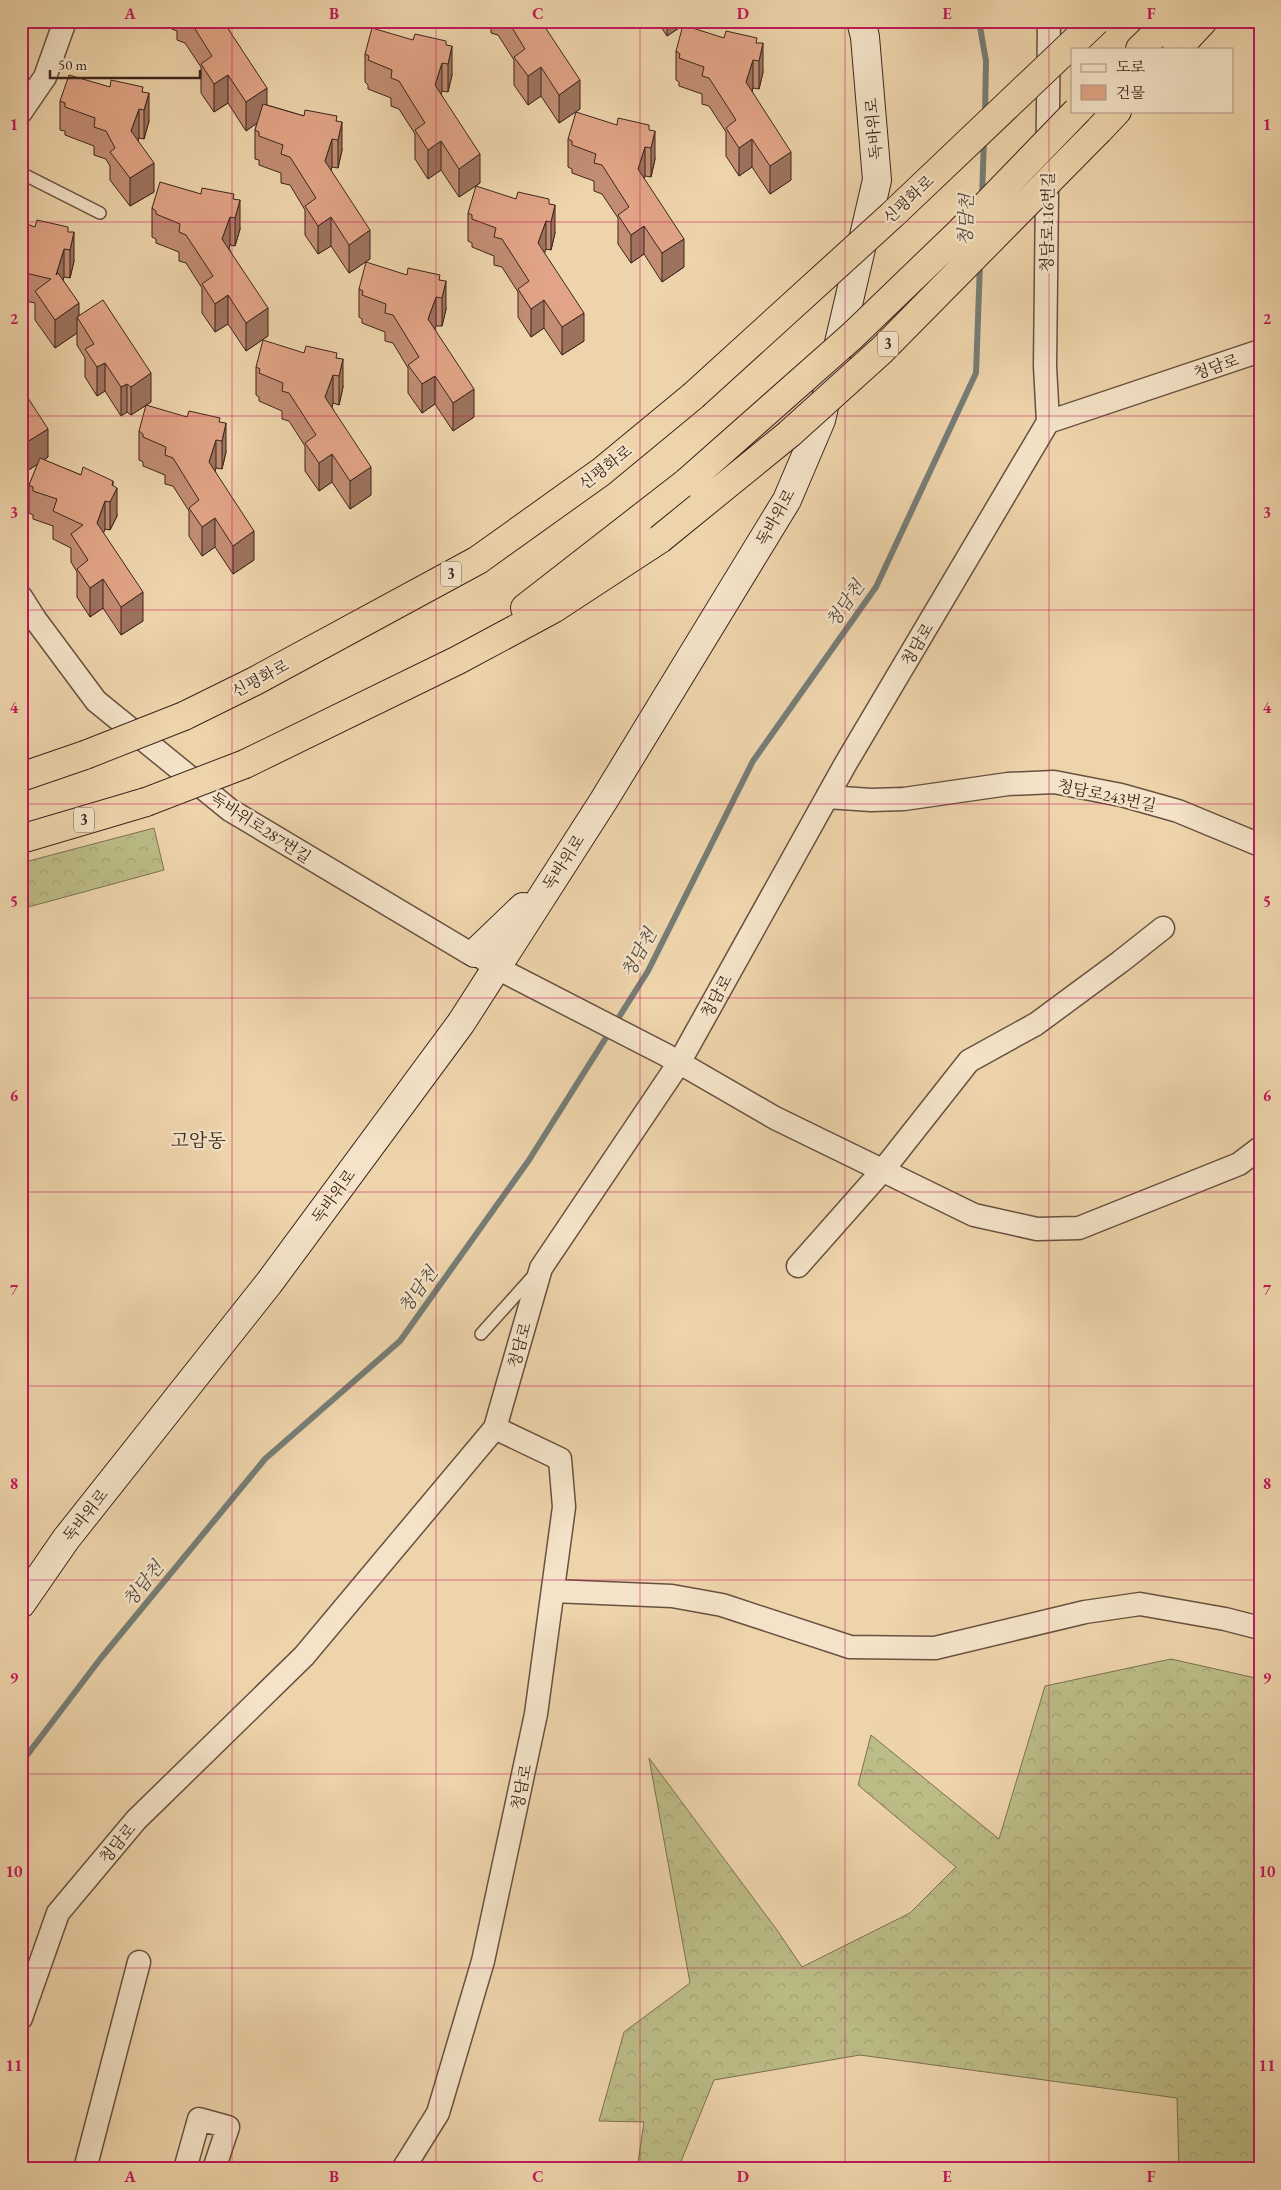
<svg xmlns="http://www.w3.org/2000/svg" width="1281" height="2190" viewBox="0 0 1281 2190" font-family="'EB Garamond','Noto Serif KR',serif">
	<defs>
		<pattern id="forest-crowns" width="20" height="18" patternUnits="userSpaceOnUse" patternTransform="scale(1.25)"><rect width="20" height="18" fill="#bcbc86"/><path d="M2 6a3 3 0 1 1 6 0M12 15a3 3 0 1 1 6 0" fill="none" stroke="#a2a173"/></pattern>
	</defs>
	<rect width="100%" height="100%" fill="#eed4ab"/>
	<filter id="stains"><feTurbulence type="fractalNoise" baseFrequency=".004" numOctaves="4"/><feColorMatrix values="0 0 0 0 .2 0 0 0 0 .09 0 0 0 0 .02 0 0 0 .5 -.17"/></filter>
	<radialGradient id="worn" r=".72"><stop offset=".6" stop-color="#630" stop-opacity="0"/><stop offset="1" stop-color="#630" stop-opacity=".3"/></radialGradient>
	<path fill="url(#forest-crowns)" stroke="#7c7052" d="M154 828 164 870 21 909V863Z
		M1171 1659 1260 1679V2169H1179L1177 2098 860 2055 714 2080 678 2169H637L644 2122 599 2121 624 2032 690 1983 649 1758 777 1930 802 1967 910 1913 956 1867 858 1785 871 1735 999 1839 1045 1686Z"/>
	<g fill="none" stroke-linecap="round" stroke-linejoin="round">
		<path stroke="#767d76" stroke-width="6" d="M979 21 986 61 985 114
			M982 197 984 139
			M21 1763 101 1658 265 1459 400 1341 529 1160 648 971 753 761 876 587 976 373 980 264"/>
		<defs>
			<path id="service" d="M21 173 100 213
				M481 1334 534 1275"/>
			<path id="minor" d="M21 112 45 77 65 21
				M1048 422 1045 366 1049 21
				M21 597 35 619 96 701 230 810 471 954 475 953 497 968 666 1055 775 1118 974 1215 1037 1229 1079 1228 1239 1164 1260 1148
				M827 797 871 800 904 799 1008 784 1054 782 1121 795 1178 811 1260 845
				M798 1266 883 1170 969 1061 1036 1024 1120 962 1163 928
				M553 1591 672 1596 722 1605 850 1647 935 1648 1085 1612 1140 1604 1225 1619 1260 1628
				M21 2018 58 1913 136 1820 304 1656 495 1428 541 1268 679 1063 846 763 1048 422 1260 351
				M85 2169 139 1962
				M185 2169 199 2119 228 2127 214 2169
				M403 2169 438 2113 483 1961 536 1714 564 1507 560 1459 495 1428"/>
			<path id="secondary" d="M475 953 523 907
				M21 1604 66 1539 269 1283 461 1023 604 800 787 500 821 420 877 180 865 37 861 21"/>
			<path id="trunk" d="M1140 49 1169 21
				M1177 49 1203 21
				M1099 130 1117 111
				M525 608 687 482
				M184 716 255 681 478 560 601 472 693 396
				M245 764 458 660 553 609 660 539
				M21 777 85 755
				M21 839 146 802"/>
		</defs>
		<use href="#service" stroke="#685140" stroke-width="14"/>
		<use href="#minor" stroke="#685140" stroke-width="25"/>
		<use href="#secondary" stroke="#3c251d" stroke-width="30"/>
		<use href="#trunk" stroke="#3c251d" stroke-width="30"/>
		<use href="#service" stroke="#f4e3c8" stroke-width="11"/>
		<use href="#minor" stroke="#f4e3c8" stroke-width="22"/>
		<use href="#secondary" stroke="#f4e3c8" stroke-width="28"/>
		<use href="#trunk" stroke="#eed4ab" stroke-width="28"/>
		<defs>
			<path id="trunk-bridge" d="M693 396 892 215 1096 21
				M687 482 852 336 960 232 1077 111
				M660 539 789 434 882 350 1099 130
				M85 755 184 716
				M146 802 245 764"/>
		</defs>
		<use href="#trunk-bridge" stroke="#3c251d" stroke-width="30" stroke-linecap="butt"/>
		<use href="#trunk-bridge" stroke="#eed4ab" stroke-width="28"/>
	</g>
	<path fill="#c28d73" stroke="#3c251d" d="M155 21H235L234 26 229 25 228 28 267 105 304 116 337 121 342 150 338 168 332 167 331 170 370 259 349 273 331 246 318 254 305 235V210L290 185 281 183V173L259 165V160L255 159V130L257 123 246 131 228 103 214 112 201 93V67L185 43 177 40V31L155 22Z
		M486 21H541L580 109 559 123 541 96 528 105 514 85V60L498 35 491 33V23Z
		M657 21H688V22L667 36Z
		M724 38 757 43 763 72 759 89 753 88 752 92 791 180 770 194 752 167 739 176 726 156V132L709 106 702 104V94L679 86V82L676 80V51Z
		M413 40 446 46 452 75 448 92 442 91 441 94 480 183 459 197 441 170 428 179 415 159V134L399 109 391 106V98L368 89V85L365 82V54Z
		M110 87 143 92 149 121 144 139 139 138 138 140 154 192 130 206 110 180V166L106 159 94 155V146L65 135V131L60 130V101Z
		M617 125 649 130 655 159 651 177 645 176 644 179 684 267 662 282 644 254 631 263 618 244V218L602 194 594 191V181L572 173V169L568 167V139Z
		M201 194 234 199 240 229 235 246 230 245 229 248 268 336 246 351 228 324 215 332 202 313V288L186 263 179 261V252L156 243V239L152 237V208Z
		M516 199 549 204 555 233 551 250 546 249 544 253 584 341 562 355 544 328 531 337 518 317V292L502 267 494 265V256L472 247V243L468 241V213Z
		M35 227 68 232 74 261 70 278 64 277 63 280 79 315 151 402 131 415 127 412 121 416 105 391 97 396 85 377V358L77 345V333L55 348 35 320V303L21 300V264Z
		M440 280 446 309 442 326H436L435 329 474 417 453 431 435 404 422 413 408 393V368L393 343 385 341V332L362 323V319L359 317V289Z
		M304 353 337 358 343 387 339 405 333 403 332 407 371 495 350 509 332 482 319 491 305 471V446L289 421 282 419V411L259 401V397L256 395V367Z
		M21 387 48 457 44 460 81 475 113 486 117 516 110 530 105 529 103 533 143 621 121 635 103 608 90 617 77 597V572L71 562V548L53 539V526L33 519V515L29 513V485L38 464 27 471 24 467Z
		M187 417 220 423 226 452 222 469 216 468 215 471 254 560 233 574 215 547 202 556 189 536V511L173 486 165 484V475L143 466V462L139 460V431Z"/>
	<path fill="#9e735e" stroke="#3c251d" d="M222 21H229V25L222 47Z
		M667 21H688V22L667 36Z
		M763 43V72L759 89V61Z
		M452 46V75L448 92V64Z
		M753 60V88L746 110V82Z
		M442 63V91L435 113V85Z
		M541 67V96L528 105V76Z
		M228 75V103L214 112V84Z
		M580 80V109L559 123V95Z
		M267 88V116L246 131V102Z
		M149 93V121L144 139V110Z
		M139 109V138L131 160V131Z
		M342 122V150L338 168V140Z
		M655 131V159L651 177V148Z
		M332 139V167L325 189V161Z
		M752 139V167L739 176V148Z
		M441 141V170L428 179V150Z
		M645 147V176L638 198V169Z
		M791 152V180L770 194V166Z
		M480 154V183L459 197V169Z
		M154 163V192L130 206V178Z
		M240 200V229L235 246V218Z
		M555 205V233L551 250V222Z
		M230 217V245L222 267V239Z
		M331 217V246L318 254V226Z
		M546 221V249L538 272V243Z
		M644 226V254L631 263V235Z
		M370 230V259L349 273V245Z
		M74 232V261L70 278V250Z
		M684 239V267L662 282V253Z
		M64 249V277L56 303V275Z
		M446 281V309L442 326V298Z
		M228 295V324L215 332V304Z
		M436 297V326L428 348V319Z
		M544 300V328L531 337V309Z
		M79 303V320L77 317V333L55 348V320Z
		M268 308V336L246 351V323Z
		M584 313V341L562 355V327Z
		M343 359V387L339 405V376Z
		M105 363V391L97 396V367Z
		M151 373V402L131 415V387Z
		M333 375V403L325 426V397Z
		M435 376V404L422 413V384Z
		M127 384V412L121 416V387Z
		M474 389V417L453 431V403Z
		M226 423V452L222 469V441Z
		M48 429V457L27 471V442Z
		M24 439V467L21 469V440Z
		M216 440V468L209 490V462Z
		M332 454V482L319 491V463Z
		M371 467V495L350 509V481Z
		M113 481V496L117 488V516L110 530V502Z
		M105 501V529L97 551V523Z
		M215 518V547L202 556V527Z
		M254 531V560L233 574V546Z
		M103 579V608L90 617V588Z
		M143 592V621L121 635V607Z"/>
	<path fill="#e1a486" stroke="#3c251d" d="M190 21H223L267 88 246 102 228 75 214 84 201 64 212 56Z
		M508 21H541L580 80 559 95 541 67 528 76 514 57 525 49Z
		M683 25 724 38 726 31 757 38 756 43H763L759 61 753 60 746 82 791 152 770 166 752 139 739 148 726 128 736 120 709 78 702 76 704 67 679 58 680 54 676 51Z
		M372 28 413 40 415 34 446 41V45L452 46 448 64 442 63 435 85 480 154 459 169 441 141 428 150 415 130 425 123 399 81 391 78 392 70 368 60 369 56 365 54Z
		M69 75 110 87 111 80 143 87 142 92 149 93 144 110 139 109 131 131 154 163 130 178 110 152 115 148 106 131 94 127 95 118 65 107V103L60 101Z
		M263 104 304 116 305 110 337 116 336 121 342 122 338 140 332 139 325 161 370 230 349 245 331 217 318 226 305 206 316 198 290 157 281 154 283 145 259 136V132L255 130Z
		M576 112 617 125 618 118 649 125V130L655 131 651 148 645 147 638 169 684 239 662 253 644 226 631 235 618 215 629 207 602 165 594 163 596 154 572 145V141L568 139Z
		M160 182 201 194 202 188 234 194 233 199 240 200 235 218 230 217 222 239 268 308 246 323 228 295 215 304 202 284 213 276 186 235 179 232 180 224 156 214V211L152 208Z
		M476 186 516 199 518 192 549 199V204L555 205 551 222 546 221 538 243 584 313 562 327 544 300 531 309 518 289 529 281 502 239 494 237 496 228 472 219V215L468 213Z
		M37 220 68 227V232H74L70 250 64 249 56 275 58 273 79 303 55 320 35 291 51 279 21 272V264L27 224 35 227Z
		M366 262 407 275 408 268 440 275 439 280 446 281 442 298 436 297 428 319 474 389 453 403 435 376 422 384 408 365 419 357 393 315 385 313 386 304 362 295 363 291 359 289Z
		M103 300 151 373 131 387 127 384 121 387 105 363 97 367 85 349 94 344 77 317Z
		M263 340 304 353 306 346 337 353 336 358 343 359 339 376 333 375 325 397 371 467 350 481 332 454 319 463 305 443 316 435 289 393 282 391 283 383 259 373 260 369 256 367Z
		M21 387 48 429 27 442 24 439 21 440Z
		M146 405 187 417 189 411 220 418 219 422 226 423 222 441 216 440 209 462 254 531 233 546 215 518 202 527 189 508 199 500 173 458 165 455 166 447 143 437V434L139 431Z
		M40 458 81 475 83 467 113 481 112 485 117 488 110 502 105 501 97 523 143 592 121 607 103 579 90 588 77 569 88 560 71 534 83 525 53 511 57 499 33 491V487L29 485Z"/>
	<path fill="none" stroke="#c2185b" stroke-width="1" stroke-opacity="0.55" d="M232 21V2169M436 21V2169M640 21V2169M845 21V2169M1049 21V2169M21 222H1260M21 416H1260M21 610H1260M21 804H1260M21 998H1260M21 1192H1260M21 1386H1260M21 1580H1260M21 1774H1260M21 1968H1260"/>
	<g text-anchor="middle" stroke-width="4.5" stroke-linejoin="round" paint-order="stroke">
		<g fill="#f4e3c8" stroke="#735e50" stroke-width="1">
			<rect x="878" y="331.5" width="20" height="25" rx="4"/>
			<rect x="441" y="561.5" width="20" height="25" rx="4"/>
			<rect x="74" y="807.5" width="20" height="25" rx="4"/>
		</g>
		<g font-size="15" font-weight="bold" fill="#3c251d">
			<text x="888" y="349">3</text>
			<text x="451" y="579">3</text>
			<text x="84" y="825">3</text>
		</g>
		<g font-size="16" fill="#3c251d" stroke="#f4e3c8">
			<text transform="translate(873 129) rotate(-95)" y="6">독바위로</text>
			<text transform="translate(908 199) rotate(-43)" y="6">신평화로</text>
			<text transform="translate(1047 222) rotate(-89)" y="6">청담로116번길</text>
			<text transform="translate(1216 366) rotate(-19)" y="6">청담로</text>
			<text transform="translate(605 467) rotate(-38)" y="6">신평화로</text>
			<text transform="translate(775 517) rotate(-61)" y="6">독바위로</text>
			<text transform="translate(917 644) rotate(-59)" y="6">청담로</text>
			<text transform="translate(260 678) rotate(-28)" y="6">신평화로</text>
			<text transform="translate(1107 795) rotate(12)" y="6">청담로243번길</text>
			<text transform="translate(261 827) rotate(33)" y="6">독바위로287번길</text>
			<text transform="translate(563 862) rotate(-57)" y="6">독바위로</text>
			<text transform="translate(716 996) rotate(-61)" y="6">청담로</text>
			<text transform="translate(333 1196) rotate(-54)" y="6">독바위로</text>
			<text transform="translate(519 1345) rotate(-74)" y="6">청담로</text>
			<text transform="translate(85 1515) rotate(-52)" y="6">독바위로</text>
			<text transform="translate(521 1787) rotate(-78)" y="6">청담로</text>
			<text transform="translate(117 1843) rotate(-50)" y="6">청담로</text>
		</g>
		<g font-size="18" font-style="italic" fill="#544a42" stroke="#f4e3c8">
			<text transform="translate(966 220) rotate(-88)" y="6">청담천</text>
			<text transform="translate(845 604) rotate(-55)" y="6">청담천</text>
			<text transform="translate(639 953) rotate(-61)" y="6">청담천</text>
			<text transform="translate(418 1290) rotate(-54)" y="6">청담천</text>
			<text transform="translate(143 1584) rotate(-51)" y="6">청담천</text>
		</g>
		<g font-size="19" fill="#3c251d" stroke="#f4e3c8">
			<text x="198" y="1147">고암동</text>
		</g>
	</g>
	<rect width="1281" height="2190" fill="none" stroke="#eed4ab" stroke-width="55"/>
	<rect x="1071" y="48" width="162" height="65" fill="#f4e3c8" stroke="#aa9784"/>
	<rect x="1081" y="64" width="25" height="8" fill="#f4e3c8" stroke="#aa9784"/>
	<text x="1116" y="72" font-size="15" fill="#3c251d">도로</text>
	<rect x="1081" y="85" width="25" height="15" fill="#e1a486" stroke="#aa9784"/>
	<text x="1116" y="98" font-size="15" fill="#3c251d">건물</text>
	<path d="M50 70v8h150v-8" fill="none" stroke="#3c251d" stroke-width="2.5"/>
	<text x="58" y="70" font-size="15" fill="#3c251d" stroke="#f4e3c8" stroke-width="4" paint-order="stroke">50 m</text>
	<rect x="28" y="28" width="1226" height="2134" fill="none" stroke="#c2185b" stroke-width="2"/>
	<g font-size="16" text-anchor="middle" font-weight="bold" fill="#c2185b">
		<text x="130" y="19">A</text>
		<text x="334" y="19">B</text>
		<text x="538" y="19">C</text>
		<text x="743" y="19">D</text>
		<text x="947" y="19">E</text>
		<text x="1151" y="19">F</text>
		<text x="14" y="130">1</text>
		<text x="1267" y="130">1</text>
		<text x="14" y="324">2</text>
		<text x="1267" y="324">2</text>
		<text x="14" y="518">3</text>
		<text x="1267" y="518">3</text>
		<text x="14" y="713">4</text>
		<text x="1267" y="713">4</text>
		<text x="14" y="907">5</text>
		<text x="1267" y="907">5</text>
		<text x="14" y="1101">6</text>
		<text x="1267" y="1101">6</text>
		<text x="14" y="1295">7</text>
		<text x="1267" y="1295">7</text>
		<text x="14" y="1489">8</text>
		<text x="1267" y="1489">8</text>
		<text x="14" y="1683">9</text>
		<text x="1267" y="1683">9</text>
		<text x="14" y="1877">10</text>
		<text x="1267" y="1877">10</text>
		<text x="14" y="2071">11</text>
		<text x="1267" y="2071">11</text>
		<text x="130" y="2182">A</text>
		<text x="334" y="2182">B</text>
		<text x="538" y="2182">C</text>
		<text x="743" y="2182">D</text>
		<text x="947" y="2182">E</text>
		<text x="1151" y="2182">F</text>
	</g>
	<rect width="100%" height="100%" filter="url(#stains)"/>
	<rect width="100%" height="100%" fill="url(#worn)"/>
</svg>
